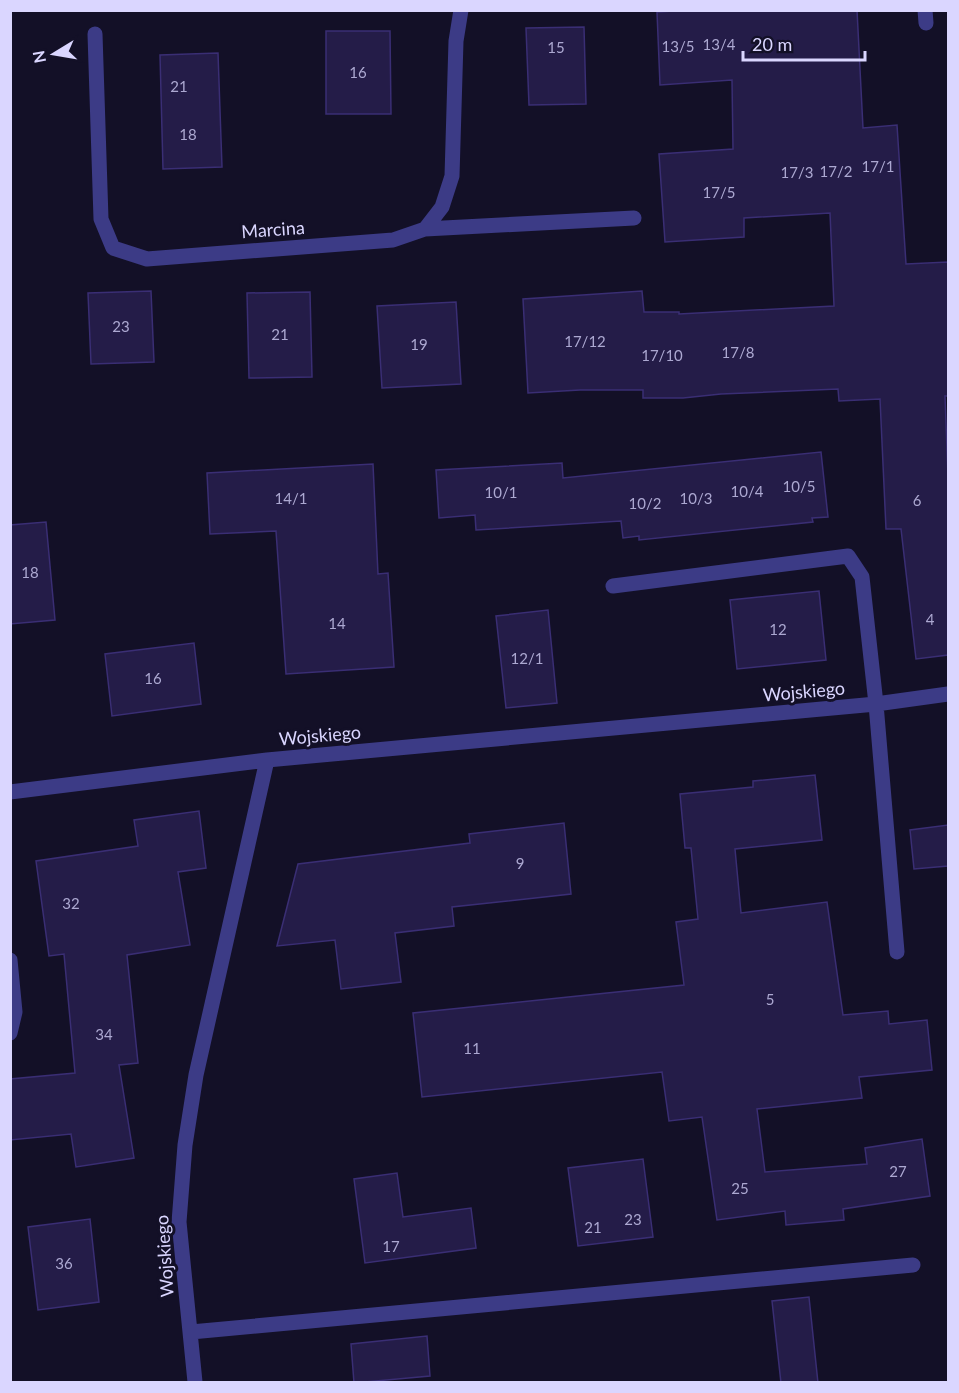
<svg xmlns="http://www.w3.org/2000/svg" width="959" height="1393" viewBox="0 0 959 1393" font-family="Lato,sans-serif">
	<rect width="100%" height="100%" fill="#131027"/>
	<path fill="#241c48" stroke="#3a2e74" stroke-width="1.5" d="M691 10H857L863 128 897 125 906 264 948 262V396H945L948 476V655L916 659 901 529H886L880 399 839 401 838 389 721 394 683 398H643V390H580L528 393 523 299 642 291 644 312H679V314L834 306 830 213 744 218V237L665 242 659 154 733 149 732 80 660 85 657 12Z
		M584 27 586 104 529 105 526 28Z
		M326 31H390L391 114H326Z
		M218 53 222 167 163 169 160 55Z
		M151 291 154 362 91 364 88 293Z
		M310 292 312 377 249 378 247 293Z
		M456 302 461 384 382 388 377 306Z
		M821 452 828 517 812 518 813 522 639 540V536L623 538 621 521 476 530 475 515 439 518 436 470 562 463 563 478Z
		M373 464 378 574 388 573 394 667 286 674 276 531 210 534 207 473Z
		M46 522 55 620 10 624V525Z
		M819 591 826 660 737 669 730 600Z
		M548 610 557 703 506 708 496 616Z
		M194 643 201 704 112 716 105 654Z
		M815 775 822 840 735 849 741 913 827 902 843 1015 888 1011 889 1024 927 1020 932 1070 859 1077 862 1098 757 1109 765 1172 867 1164 865 1148 922 1139 930 1196 843 1209 844 1220 786 1225 785 1211 717 1220 702 1117 669 1121 662 1072 422 1097 413 1013 684 985 676 922 698 919 691 848H685L680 794 753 787V781Z
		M199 811 206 868 178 872 190 945 127 955 138 1063 119 1065 134 1158 76 1167 71 1134 10 1140V1079L75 1073 64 954 49 956 36 861 138 846 134 820Z
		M564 823 571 894 452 907 454 926 395 933 401 982 341 989 335 940 277 946 298 864 470 843 469 834Z
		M948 825V866L914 869 910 830Z
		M643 1159 653 1237 578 1246 568 1168Z
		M397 1173 403 1217 471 1208 476 1248 365 1263 354 1179Z
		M90 1219 99 1302 38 1310 28 1227Z
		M809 1297 818 1383H781L772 1301Z
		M427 1336 430 1376 354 1383 351 1344Z"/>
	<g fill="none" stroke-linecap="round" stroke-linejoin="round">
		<path stroke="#3c3b86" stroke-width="15" d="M925 10 926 23
			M95 34 101 219 113 248 147 259 393 240 425 229 442 207 452 176 456 41 461 10
			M425 229 634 218
			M613 586 848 556 862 577 876 704 897 952
			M10 792 267 760 876 704 948 694
			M10 960 15 1012 10 1033
			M191 1332 913 1265
			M195 1382 179 1222 185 1145 196 1075 267 760"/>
	</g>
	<g text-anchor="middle" stroke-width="6" stroke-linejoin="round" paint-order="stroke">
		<g font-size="15" fill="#aca8d1">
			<text x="719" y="50">13/4</text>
			<text x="678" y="52">13/5</text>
			<text x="556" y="53">15</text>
			<text x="358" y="78">16</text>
			<text x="179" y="92">21</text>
			<text x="188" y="140">18</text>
			<text x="878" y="172">17/1</text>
			<text x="836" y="177">17/2</text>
			<text x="797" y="178">17/3</text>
			<text x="719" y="198">17/5</text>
			<text x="121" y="332">23</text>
			<text x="280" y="340">21</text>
			<text x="585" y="347">17/12</text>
			<text x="419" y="350">19</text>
			<text x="738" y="358">17/8</text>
			<text x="662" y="361">17/10</text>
			<text x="799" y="492">10/5</text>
			<text x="747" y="497">10/4</text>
			<text x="501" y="498">10/1</text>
			<text x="291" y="504">14/1</text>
			<text x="696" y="504">10/3</text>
			<text x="917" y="506">6</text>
			<text x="645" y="509">10/2</text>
			<text x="30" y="578">18</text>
			<text x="930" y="625">4</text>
			<text x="337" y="629">14</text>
			<text x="778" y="635">12</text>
			<text x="527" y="664">12/1</text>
			<text x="153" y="684">16</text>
			<text x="520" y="869">9</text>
			<text x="71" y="909">32</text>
			<text x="770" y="1005">5</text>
			<text x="104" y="1040">34</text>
			<text x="472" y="1054">11</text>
			<text x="898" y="1177">27</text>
			<text x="740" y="1194">25</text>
			<text x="633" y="1225">23</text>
			<text x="593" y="1233">21</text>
			<text x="391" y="1252">17</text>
			<text x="64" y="1269">36</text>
		</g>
		<g font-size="18" fill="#dad6ff" stroke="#131027">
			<text transform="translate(273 230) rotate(-4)" y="6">Marcina</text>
			<text transform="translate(804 692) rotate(-5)" y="6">Wojskiego</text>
			<text transform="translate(320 736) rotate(-5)" y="6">Wojskiego</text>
			<text transform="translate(165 1256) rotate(-94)" y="6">Wojskiego</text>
		</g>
	</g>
	<rect width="959" height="1393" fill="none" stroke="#dad6ff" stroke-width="24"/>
	<g transform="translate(54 54) rotate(259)" stroke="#131027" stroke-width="4.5" paint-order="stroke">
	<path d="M0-4.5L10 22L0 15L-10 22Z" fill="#dad6ff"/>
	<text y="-9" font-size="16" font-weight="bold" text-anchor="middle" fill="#dad6ff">N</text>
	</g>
	<path d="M743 51v9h122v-9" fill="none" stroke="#dad6ff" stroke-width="3"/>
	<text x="752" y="51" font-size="18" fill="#dad6ff" stroke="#131027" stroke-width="4.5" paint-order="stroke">20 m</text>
</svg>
